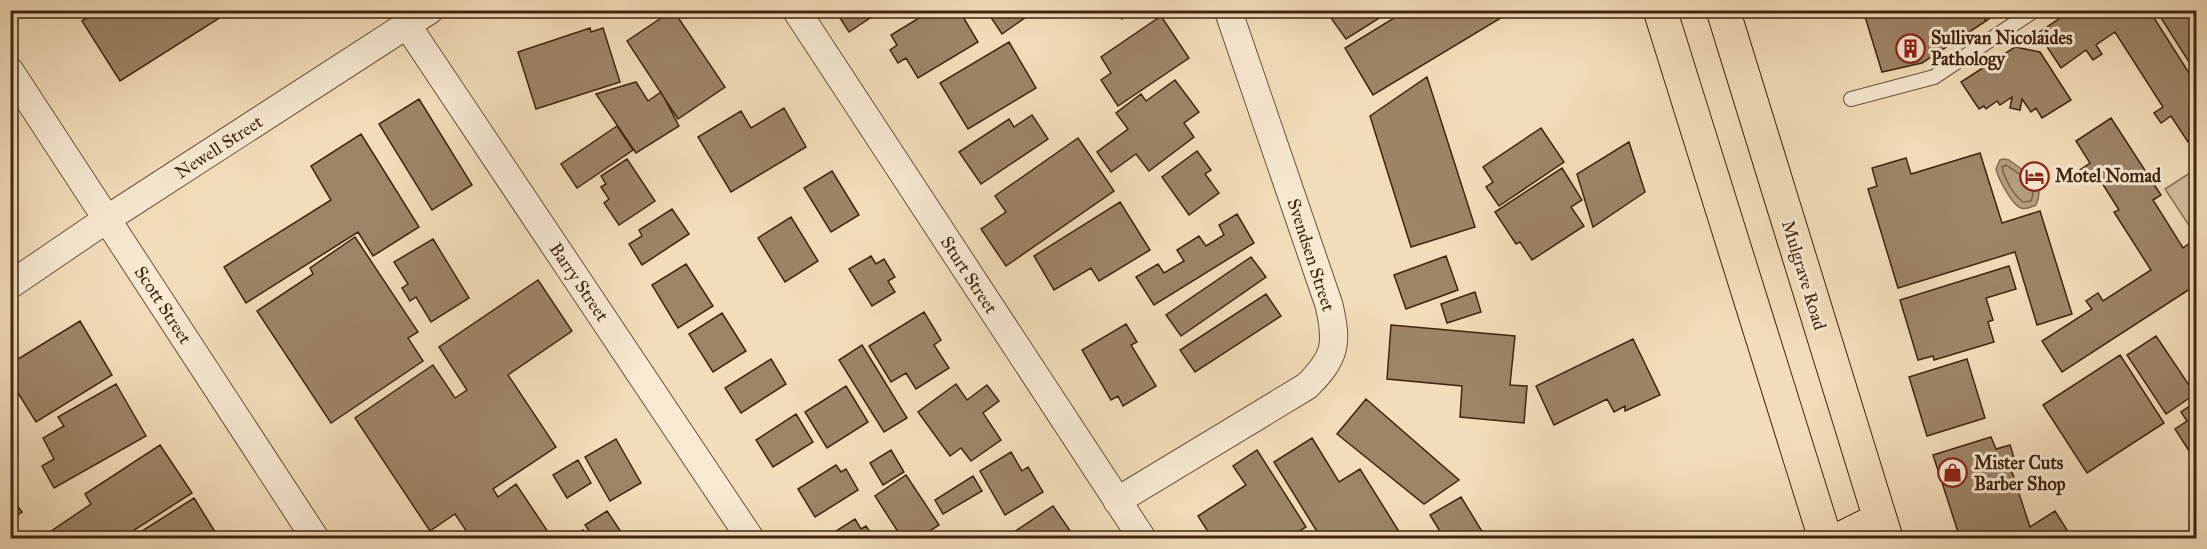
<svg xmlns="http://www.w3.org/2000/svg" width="2207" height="549" viewBox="0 0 2207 549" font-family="'IM FELL Great Primer',serif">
	<rect width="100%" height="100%" fill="#f2ddba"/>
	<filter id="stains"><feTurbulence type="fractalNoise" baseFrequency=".00333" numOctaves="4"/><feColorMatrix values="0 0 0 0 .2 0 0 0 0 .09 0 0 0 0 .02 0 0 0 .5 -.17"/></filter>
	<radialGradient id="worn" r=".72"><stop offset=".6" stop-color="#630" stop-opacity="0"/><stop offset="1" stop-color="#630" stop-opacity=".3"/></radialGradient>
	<path fill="#d4be9d" stroke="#8a7256" stroke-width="1.5" d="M2196 169V236L2165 189Z"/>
	<path fill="#b59e80" stroke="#866e53" stroke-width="1.5" d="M2004 159 2009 160C2025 172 2047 183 2036 205 2031 207 2026 210 2021 208 2012 205 1998 178 1996 169L2000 160Z"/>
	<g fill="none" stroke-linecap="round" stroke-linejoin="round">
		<path stroke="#7a6248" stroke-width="1.5" d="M2006 165C2018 173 2039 184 2031 201L2023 202C2014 196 2004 178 2002 167Z"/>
	</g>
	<path fill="#9d8568" stroke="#40250f" stroke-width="1.5" d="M99 10H232L120 81 82 21Z
		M673 10 725 87 678 119 627 41Z
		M835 10H882L849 32Z
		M932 10H959L978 42 918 78 906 58 898 63 890 50 897 45 891 35Z
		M986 10H1036L1002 34Z
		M1117 10H1134L1122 19Z
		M1342 10H1392L1346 39 1331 18 1344 14Z
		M1407 10H1514L1373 95 1345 48Z
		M1863 10H1979L1986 21 1922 63 1882 72Z
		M1979 10H2002L1986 21Z
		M2072 10H2149L2196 84V136L2188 142 2171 116 2161 123 2154 113 2163 107 2115 32 2096 45 2102 54 2093 60 2086 50 2061 68 2038 33Z
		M2156 10H2196V73Z
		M1161 16 1189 58 1118 106 1101 80 1111 73 1101 57Z
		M590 28 591 32 603 28 620 82 536 109 518 52Z
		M1009 42 1036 88 968 129 940 83Z
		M2015 47 2040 52 2071 100 2042 118 2036 108 2031 112 2022 99 2020 110 2010 108 2012 97 2000 105 1997 101 1986 109 1984 106 1979 109 1961 82Z
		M1427 77 1475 227 1411 247 1370 116Z
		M1175 80 1199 112 1184 123 1194 137 1149 171 1136 154 1111 172 1097 152 1128 129 1116 113 1141 94 1146 101Z
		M636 82 648 101 661 92 679 126 636 153 596 94Z
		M419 99 472 185 432 210 379 124Z
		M784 108 806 147 731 192 698 137 741 111 751 128Z
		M1032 115 1048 139 981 184 959 152 1009 119 1014 127Z
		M2111 118 2161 195 2153 200 2183 248 2195 239 2196 241V285L2062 372 2042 341 2092 309 2086 301 2098 293 2103 301 2151 270 2114 212 2119 210 2097 175 2088 181 2080 170 2090 163 2076 141Z
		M617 126 633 150 577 188 561 164Z
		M1541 128 1564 162 1499 206 1486 187 1493 182 1483 167Z
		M361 134 419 227 373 256 358 232 246 303 224 267 331 200 311 166Z
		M1078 138 1114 191 1006 266 981 229 1006 212 995 196Z
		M1629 142 1645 192 1593 227 1577 174Z
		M1197 151 1211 170 1205 174 1219 193 1189 215 1162 177Z
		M1980 153 2002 223 2040 211 2072 314 2037 325 2015 252 1898 288 1868 189 1877 186 1872 168 1906 158 1911 174Z
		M627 159 655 201 619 225 604 203 609 199 601 187 606 184 601 176Z
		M1562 168 1582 200 1571 207 1584 226 1532 260 1520 242 1516 244 1495 212Z
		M832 171 859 215 831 232 804 188Z
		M1120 202 1150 250 1099 281 1091 268 1054 290 1034 256Z
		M672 209 689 234 642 265 629 244 642 236 639 230Z
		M1237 214 1254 243 1154 305 1136 277 1158 264 1164 273 1184 261 1177 250 1199 236 1206 246 1224 235 1219 225Z
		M791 217 818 261 785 282 758 238Z
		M355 237 418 332 408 338 423 361 331 423 257 311 313 274 310 268Z
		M433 239 469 298 431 322 416 297 410 301 402 288 408 284 394 262Z
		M871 256 876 264 884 259 895 277 888 281 895 292 872 306 849 269Z
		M1446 256 1458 290 1406 309 1394 275Z
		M1251 257 1266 277 1181 336 1166 315Z
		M686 264 713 306 678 328 652 285Z
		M2009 266 2016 289 1986 298 1993 320 1988 322 1994 342 1934 360 1933 356 1918 360 1900 300Z
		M538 280 572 331 508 375 556 447 493 489 498 497 516 484 552 538H471L455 514 430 531 355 418 433 365 455 398 467 390 439 347Z
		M1475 292 1481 312 1447 323 1441 304Z
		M1266 294 1281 316 1195 372 1180 350Z
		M924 312 941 340 934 345 949 368 916 389 906 373 891 382 869 346Z
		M722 313 746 351 713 372 689 334Z
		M80 321 112 375 36 422 10 380V364Z
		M1126 324 1137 342 1131 345 1156 386 1123 406 1118 396 1111 400 1082 350Z
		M1391 325 1515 336 1510 385 1527 386 1524 423 1460 417 1462 386 1387 379Z
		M2156 336 2195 394 2166 414 2127 355Z
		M1633 339 1660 395 1625 411V406L1614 412 1607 399 1554 425 1536 386Z
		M862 345 907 418 884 432 839 360Z
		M2120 355 2164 423 2087 473 2043 405Z
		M771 359 786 384 741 413 725 388Z
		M1967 359 1985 418 1927 436 1909 377Z
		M116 384 146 436 54 488 42 466 54 459 43 438 64 426 58 417Z
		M956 384 967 400 987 385 999 401 983 413 1001 440 971 461 961 448 950 456 918 412Z
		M846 386 868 422 827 448 805 412Z
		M1366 399 1459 480 1424 504 1337 434Z
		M2196 402V451L2191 454 2175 429 2187 421 2181 412Z
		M796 414 813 442 773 467 756 440Z
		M1991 437 1996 449 2010 445 2016 464 2010 466 2030 527 2055 511 2072 538H1960L1933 455Z
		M1312 438 1339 482 1360 469 1403 538H1321L1274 462Z
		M616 439 641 483 610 501 585 457Z
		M160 445 192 493 122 538H50L47 534 91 504 85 494Z
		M891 450 904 472 883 485 870 463Z
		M1257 450 1306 527 1288 538H1212L1198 516 1246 485 1233 466Z
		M1011 452 1022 471 1028 467 1043 492 1005 515 980 471Z
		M578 460 591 483 567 498 553 475Z
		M836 465 841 472 846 469 858 490 815 517 798 489Z
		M906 475 939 525 919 538H902L875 496Z
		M973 476 982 491 943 514 935 500Z
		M10 496 22 512 10 520Z
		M1461 497 1486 538H1444L1430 515Z
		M194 498 217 535 212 538H131Z
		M1053 506 1075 538H1005Z
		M607 511 625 538H594L585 525Z
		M855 519 861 529 866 526 874 538H825Z
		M583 530 588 538H570Z
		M37 531 42 538H25Z"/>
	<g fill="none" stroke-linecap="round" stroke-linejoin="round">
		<defs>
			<path id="service" d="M1851 99 1934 77 2035 10"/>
			<path id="minor" d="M796 10 1142 538
				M407 25 750 538
				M10 71 315 538
				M10 285 107 219 430 10
				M1117 501 1307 386C1336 357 1338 344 1329 305L1228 10"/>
			<path id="primary" d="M1660 10 1825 538
				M1723 10 1886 538
				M1842 538 1880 519"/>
		</defs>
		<use href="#service" stroke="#6c533a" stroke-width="16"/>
		<use href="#minor" stroke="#6c533a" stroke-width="29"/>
		<use href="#primary" stroke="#40250f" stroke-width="35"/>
		<use href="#service" stroke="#f7e9d2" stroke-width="14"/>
		<use href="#minor" stroke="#f7e9d2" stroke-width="27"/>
		<use href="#primary" stroke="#f2ddba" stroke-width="33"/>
	</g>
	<defs>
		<symbol id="building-ring" viewBox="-11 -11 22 22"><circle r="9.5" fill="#f7e9d2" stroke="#8f2418" stroke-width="1.5"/><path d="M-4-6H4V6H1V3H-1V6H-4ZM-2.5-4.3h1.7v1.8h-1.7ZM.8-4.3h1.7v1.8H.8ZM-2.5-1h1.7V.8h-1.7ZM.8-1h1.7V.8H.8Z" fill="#8f2418"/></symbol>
		<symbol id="hotel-ring" viewBox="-11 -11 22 22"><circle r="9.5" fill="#f7e9d2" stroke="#8f2418" stroke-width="1.5"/><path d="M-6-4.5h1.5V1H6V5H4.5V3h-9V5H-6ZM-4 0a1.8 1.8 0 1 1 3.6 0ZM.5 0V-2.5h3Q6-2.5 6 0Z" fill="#8f2418"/></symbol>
		<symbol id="shop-ring" viewBox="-11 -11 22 22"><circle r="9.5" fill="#f7e9d2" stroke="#8f2418" stroke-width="1.5"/><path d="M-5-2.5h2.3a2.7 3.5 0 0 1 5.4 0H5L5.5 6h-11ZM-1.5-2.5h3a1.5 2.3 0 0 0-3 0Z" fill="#8f2418"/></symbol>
	</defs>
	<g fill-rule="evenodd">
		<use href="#building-ring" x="1894" y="32" width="33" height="33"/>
		<use href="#hotel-ring" x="2018" y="160" width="33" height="33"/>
		<use href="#shop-ring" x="1936" y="456" width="33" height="33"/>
	</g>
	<g text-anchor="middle" stroke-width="6" stroke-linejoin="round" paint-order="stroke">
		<g font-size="18" font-weight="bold" fill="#40250f" stroke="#f7e9d2" text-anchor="start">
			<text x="1931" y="44">Sullivan Nicolaides<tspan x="1931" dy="21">Pathology</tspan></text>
			<text x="2055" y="182">Motel Nomad</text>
			<text x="1974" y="469">Mister Cuts<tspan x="1974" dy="21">Barber Shop</tspan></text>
		</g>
		<g font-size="18" fill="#40250f" stroke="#f7e9d2">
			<text transform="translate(219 147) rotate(-33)" y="6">Newell Street</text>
			<text transform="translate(1311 255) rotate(72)" y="6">Svendsen Street</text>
			<text transform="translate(969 275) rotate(57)" y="6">Sturt Street</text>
			<text transform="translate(1804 275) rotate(73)" y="6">Mulgrave Road</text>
			<text transform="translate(579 282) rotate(56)" y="6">Barry Street</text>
			<text transform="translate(163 305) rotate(57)" y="6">Scott Street</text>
		</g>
	</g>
	<rect width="2207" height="549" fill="none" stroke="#f2ddba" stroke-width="36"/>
	<rect x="12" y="12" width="2183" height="525" fill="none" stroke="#40250f" stroke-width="3"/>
	<rect x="18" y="18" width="2171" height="513" fill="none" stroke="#40250f" stroke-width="1.5"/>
	<rect width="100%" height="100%" filter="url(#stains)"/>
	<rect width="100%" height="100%" fill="url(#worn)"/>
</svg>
